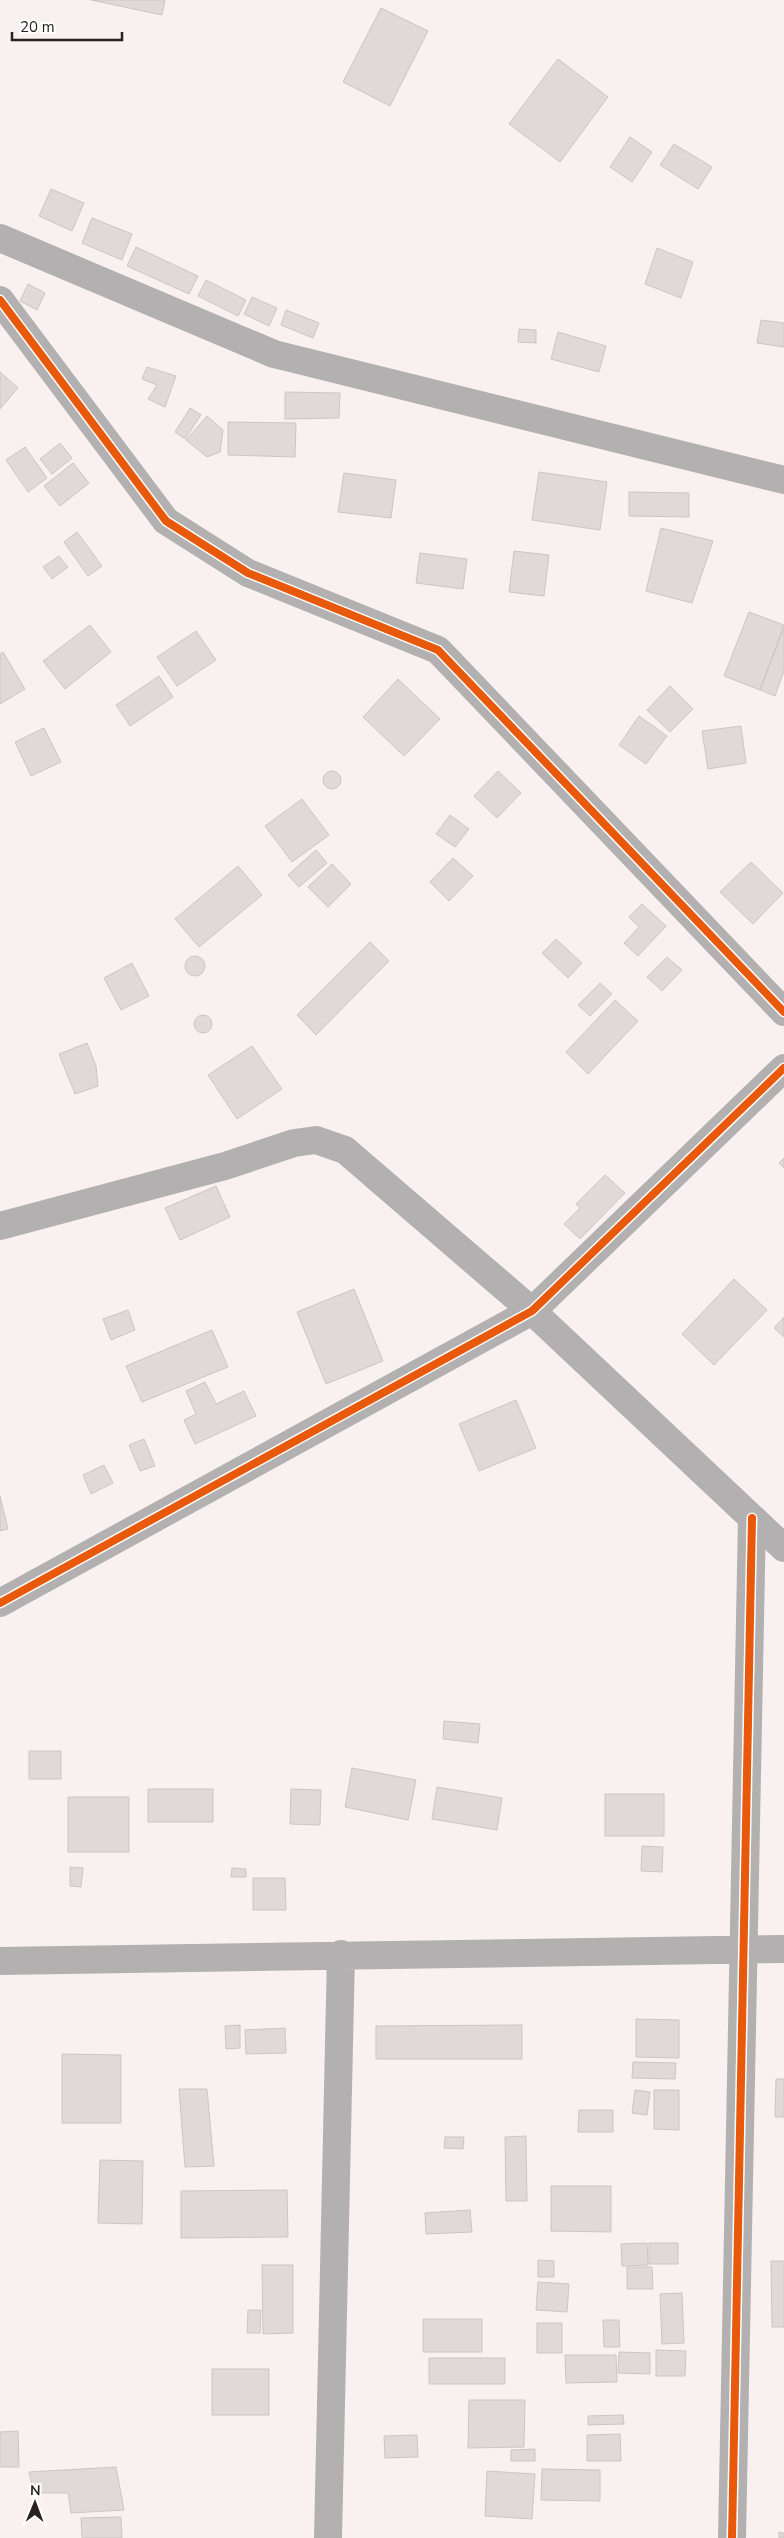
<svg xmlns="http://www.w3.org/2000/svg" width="784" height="2538" viewBox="0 0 784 2538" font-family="'Nunito Sans',sans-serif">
	<rect width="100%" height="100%" fill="#f8f1ef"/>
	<path fill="#dfdad8" stroke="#cbc6c4" d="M91 0H165L162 15Z
		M381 8 428 31 390 106 343 82Z
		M558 59 608 97 560 162 509 124Z
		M630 137 652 152 632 182 610 167Z
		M674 144 712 167 698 189 660 165Z
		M51 189 84 203 72 231 39 216Z
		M92 218 132 234 122 260 82 243Z
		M136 247 198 276 189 294 127 266Z
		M657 248 693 262 681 298 645 284Z
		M206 280 246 300 238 316 198 296Z
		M28 284 45 293 37 310 20 301Z
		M252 297 277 308 269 326 244 314Z
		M286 310 319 323 313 338 281 325Z
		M761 320 784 323V347L757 343Z
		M519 329 536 330V343L518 342Z
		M558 332 606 346 599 372 551 359Z
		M147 367 176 376 165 407 148 399 157 385 142 379Z
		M0 372 18 388 0 409Z
		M285 392 340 393 339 418 285 419Z
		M190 408 201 415 185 439 175 432Z
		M207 416 223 430 220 452 207 457 186 440Z
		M228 422 296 423 295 457 228 455Z
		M60 443 72 458 52 474 40 459Z
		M25 447 47 478 28 492 6 460Z
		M73 463 89 483 60 506 44 486Z
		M539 472 607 482 600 530 532 520Z
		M344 473 396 480 391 518 338 512Z
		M629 492 689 493V517L629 516Z
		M661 528 713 541 692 603 646 591Z
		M77 532 102 566 88 576 64 542Z
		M514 551 549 555 544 596 509 592Z
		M420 553 467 559 463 589 416 583Z
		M59 556 68 567 52 579 43 567Z
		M749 612 784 625 760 690 724 676Z
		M90 625 111 652 65 689 43 661Z
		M784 628V671L775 696 760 690Z
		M196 631 216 660 177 686 157 657Z
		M3 652 25 689 0 704V654Z
		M159 676 173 697 130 726 116 705Z
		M398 679 440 719 404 756 363 717Z
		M670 686 693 709 670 732 647 710Z
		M639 716 667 736 646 764 619 745Z
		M741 726 746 763 708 769 702 731Z
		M44 728 61 762 31 776 15 742Z
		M498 771 521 793 497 818 474 796Z
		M323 780a9 9 0 1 1 18 0a9 9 0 1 1-18 0Z
		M302 799 329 835 292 862 265 826Z
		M450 815 469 829 455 847 436 834Z
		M316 850 327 863 299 887 288 875Z
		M453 858 473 876 449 901 430 882Z
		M751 862 783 893 753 924 720 892Z
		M332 864 351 884 328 907 308 887Z
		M238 866 262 895 199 947 175 919Z
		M642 904 666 926 638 956 624 943 639 927 629 917Z
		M556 939 582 963 568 978 542 953Z
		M370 942 389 961 316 1035 297 1015Z
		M185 966a10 10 0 1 1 20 0a10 10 0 1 1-20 0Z
		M667 957 682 970 662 991 647 977Z
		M132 963 149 996 121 1010 104 978Z
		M600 983 612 994 590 1016 578 1005Z
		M615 1000 638 1021 588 1074 566 1052Z
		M194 1024a9 9 0 1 1 18 0a9 9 0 1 1-18 0Z
		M87 1043 96 1066 98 1086 75 1094 59 1054Z
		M252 1046 282 1089 237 1119 208 1075Z
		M784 1158V1168L779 1163Z
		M605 1175 625 1193 580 1239 564 1224 580 1208 576 1204Z
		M216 1186 230 1217 180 1240 165 1208Z
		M734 1279 767 1310 714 1365 682 1334Z
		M354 1289 383 1361 326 1384 297 1312Z
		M128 1310 135 1330 111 1340 103 1319Z
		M784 1317V1337L774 1328Z
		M212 1330 228 1367 142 1402 126 1366Z
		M205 1382 216 1404 244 1391 256 1416 195 1444 184 1420 196 1414 186 1391Z
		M516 1400 536 1448 479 1471 459 1424Z
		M144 1439 155 1466 140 1471 129 1445Z
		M104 1465 113 1483 91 1494 83 1475Z
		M0 1496 8 1529 0 1531Z
		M444 1721 480 1724 478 1743 443 1739Z
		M29 1751H61V1779H29Z
		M352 1768 416 1780 408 1820 345 1807Z
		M437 1787 502 1798 497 1830 432 1819Z
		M148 1789H213V1822H148Z
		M291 1789 321 1790 320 1825 290 1824Z
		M605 1794H664V1836H605Z
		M68 1797H129V1852H68Z
		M642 1846 663 1847 662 1872 641 1871Z
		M70 1867 83 1868 81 1887 70 1886Z
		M232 1868 246 1869V1877H231Z
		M253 1878H285L286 1910H253Z
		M636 2019 679 2020V2058L636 2057Z
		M240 2025V2048L226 2049 225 2026Z
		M522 2025V2059H376V2026Z
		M285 2028 286 2053 246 2054 245 2030Z
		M62 2054 121 2055V2123H62Z
		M633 2062 676 2063 675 2079 632 2078Z
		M776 2079H784V2117H775Z
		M179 2089H207L214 2166 185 2167Z
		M635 2090 650 2092 647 2115 632 2113Z
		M654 2090H679V2130L654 2129Z
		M579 2110H613V2132H578Z
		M526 2136 527 2201H506L505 2137Z
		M445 2137H464L463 2149 444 2148Z
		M100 2160 143 2161 142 2224 98 2223Z
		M551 2186H611V2232L551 2231Z
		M287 2190 288 2237 181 2238V2191Z
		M470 2210 472 2232 426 2234 425 2213Z
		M647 2243 648 2265 622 2266 621 2244Z
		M649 2243H678V2264H649Z
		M538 2260 554 2261V2277H538Z
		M771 2261H784V2327H772Z
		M262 2265H293V2333L263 2334Z
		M627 2267H652L653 2289H627Z
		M538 2282 569 2284 567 2312 536 2310Z
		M682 2293 684 2343 662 2344 660 2294Z
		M248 2310H261L260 2333H247Z
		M423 2319H482V2352H423Z
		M603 2320H619L620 2347H604Z
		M537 2323H562V2353H537Z
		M656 2350 686 2351 685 2376H656Z
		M619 2352 650 2353V2374L618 2373Z
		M565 2355H616L617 2382 566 2383Z
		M429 2358H505V2384H429Z
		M212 2369H269V2415H212Z
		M469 2400H525L524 2447 468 2448Z
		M623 2415 624 2424 588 2425V2416Z
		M18 2431 19 2467H0V2432Z
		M620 2434 621 2461H587V2435Z
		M417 2435 418 2457 385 2458 384 2436Z
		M535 2449V2461H511V2450Z
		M116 2467 124 2510 71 2513 68 2493H34L29 2472Z
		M542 2469 600 2470V2501L541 2500Z
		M487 2471 535 2474 532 2519 485 2516Z
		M121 2517 122 2538H82L81 2518Z
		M779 2532 784 2533V2538H779Z"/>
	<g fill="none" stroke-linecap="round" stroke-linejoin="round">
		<path stroke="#b2b0b0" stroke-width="28" d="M0 238 274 354 784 480
			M0 300 166 521 248 573 438 650 784 1012
			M0 1226 225 1166 294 1143 316 1140 345 1150 532 1311 784 1548
			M0 1603 532 1311 784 1068
			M0 1961 784 1949
			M328 2538 341 1954
			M732 2538 752 1518"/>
		<defs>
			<path id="cycleway" d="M0 300 166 521 248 573 438 650 784 1012
				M0 1603 532 1311 784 1068
				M732 2538 752 1518"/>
		</defs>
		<use href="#cycleway" stroke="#fff" stroke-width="11"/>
		<use href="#cycleway" stroke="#e8590c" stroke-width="8"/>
	</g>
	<g transform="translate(35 2503) rotate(1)" stroke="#ffffff" stroke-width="4" paint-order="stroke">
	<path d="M0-4L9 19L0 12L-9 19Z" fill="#262221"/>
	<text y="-8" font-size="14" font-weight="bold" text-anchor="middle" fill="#262221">N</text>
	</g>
	<path d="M12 32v8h110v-8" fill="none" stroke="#262221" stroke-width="2.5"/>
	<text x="20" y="32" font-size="15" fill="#262221" stroke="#ffffff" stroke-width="4" paint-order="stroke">20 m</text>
</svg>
